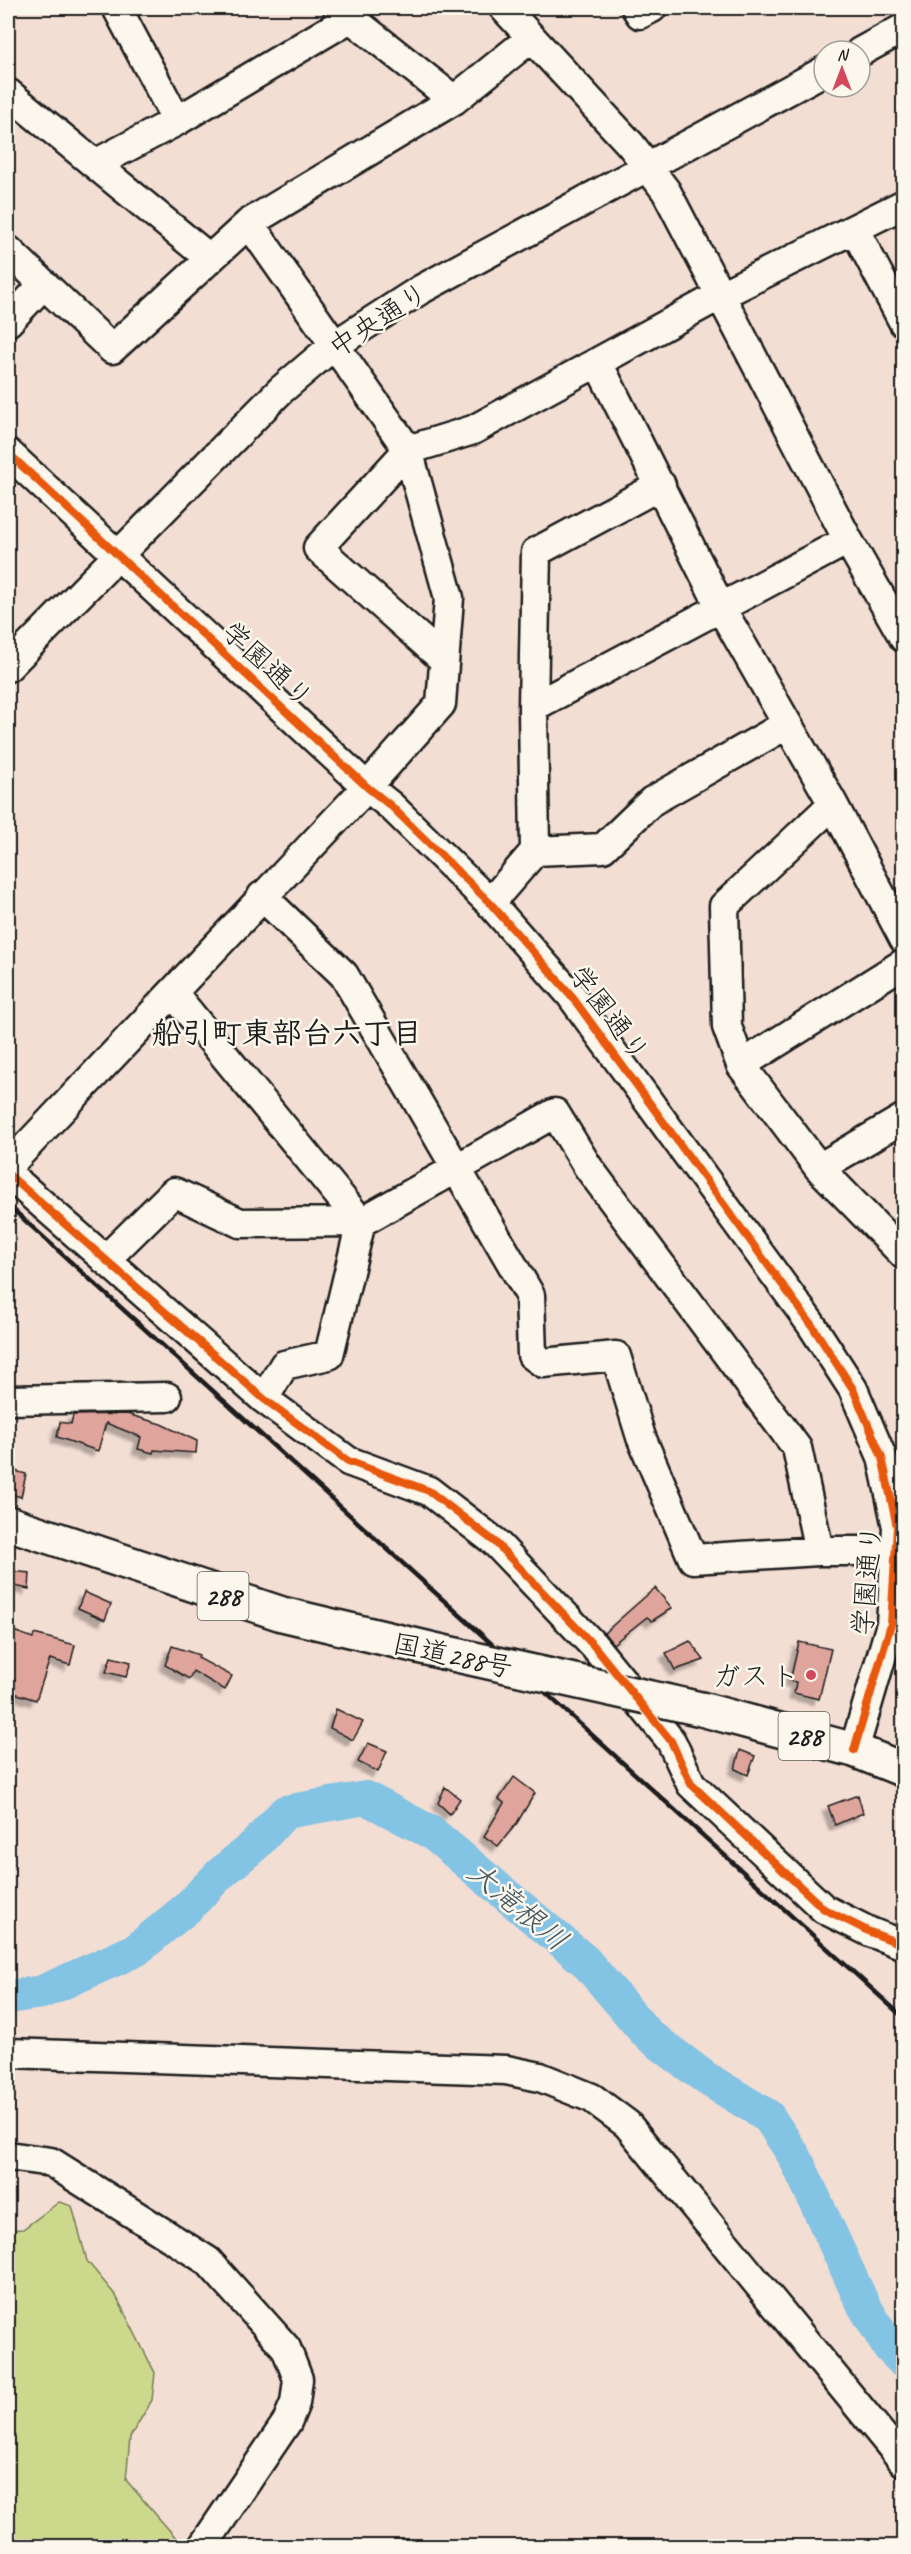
<svg xmlns="http://www.w3.org/2000/svg" width="911" height="2554" viewBox="0 0 911 2554" font-family="Caveat,'Klee One',sans-serif">
	<defs>
		<filter id="shadow"><feDropShadow dx="-5.5" dy="5.5" stdDeviation="1.5" flood-color="#0004"/></filter>
	</defs>
	<rect width="100%" height="100%" fill="#f3ded4"/>
	<filter id="ink" filterUnits="userSpaceOnUse"><feTurbulence type="fractalNoise" baseFrequency=".0167" numOctaves="2"/><feDisplacementMap in="SourceGraphic" scale="12" xChannelSelector="R" yChannelSelector="G"/><feConvolveMatrix kernelMatrix="1 2 1 2 8 2 1 2 1" color-interpolation-filters="sRGB"/></filter>
	<g filter="url(#ink)">
		<path fill="#ccd98d" stroke="#747a54" stroke-width="1.5" d="M59 2202 72 2206 87 2261 116 2296 155 2373 152 2400 130 2437 126 2480 176 2538 173 2546H8V2230L23 2229Z"/>
		<g fill="none" stroke-linecap="round" stroke-linejoin="round">
			<path stroke="#83c3e3" stroke-width="34" d="M8 1997 42 1992 136 1950 187 1908 220 1874 256 1844 285 1812 366 1798 432 1833 585 1961 647 2034 707 2079 768 2116 795 2157 862 2302 888 2346 904 2362"/>
		</g>
		<path fill="#dfa59c" stroke="#1c1c1c" stroke-width="1.5" filter="url(#shadow)" d="M127 1414 161 1424 197 1441 196 1453 154 1450 153 1453 138 1449 141 1437 106 1423 98 1451 57 1437 60 1422 71 1424 73 1415Z
			M8 1469 26 1474 21 1497 8 1493Z
			M10 1571 30 1573 29 1589 9 1585Z
			M655 1588 672 1608 652 1621 647 1617 613 1644 604 1633Z
			M84 1592 111 1604 105 1620 78 1608Z
			M8 1629 33 1638 34 1634 75 1645 70 1665 50 1659 36 1700 8 1691Z
			M690 1641 704 1660 675 1670 666 1653Z
			M799 1642 831 1649 819 1699 794 1693 796 1682 790 1681Z
			M172 1646 199 1655 198 1658 232 1676 225 1690 193 1671 189 1679 165 1665Z
			M111 1657 131 1662 126 1677 106 1672Z
			M336 1709 363 1722 353 1740 330 1728Z
			M368 1743 387 1751 378 1772 358 1762Z
			M740 1750 755 1756 748 1775 735 1769Z
			M514 1777 535 1793 517 1823 498 1846 484 1836 504 1803 499 1799Z
			M445 1787 460 1799 450 1814 438 1803Z
			M858 1795 863 1813 835 1825 828 1806Z"/>
		<g fill="none" stroke-linecap="round" stroke-linejoin="round">
			<defs>
				<path id="minor" d="M117 8 177 121
					M338 8 454 100
					M504 8 631 145 666 191 848 540 904 638
					M636 8 640 14 652 8
					M860 52 904 28
					M8 93 209 258
					M95 164 177 121 350 18
					M855 230 904 323
					M8 250 112 349 249 223 454 100 531 38
					M8 322 43 285
					M598 363 721 608 833 804 904 939
					M8 453 367 787 391 806 490 903 570 994 811 1324 853 1389 882 1457 897 1527 891 1624 854 1750
					M661 485 536 552 533 707 535 851 603 848 652 801 786 725
					M443 659 318 548 408 450 473 430 719 296 904 204
					M8 667 281 390 333 346 420 290 824 71
					M533 707 848 540
					M833 804 724 906 727 1027 741 1065 819 1168 904 1255
					M262 896 344 975 530 1295 532 1355 543 1363 616 1356 641 1437 693 1559 819 1551H897
					M490 903 535 851
					M173 993 361 1222
					M741 1065 904 963
					M8 1166 367 787 441 704 449 598 408 450 249 223
					M819 1168 904 1118
					M8 1174 264 1399 348 1461 429 1491 495 1542 594 1646 671 1741 691 1784 824 1909 870 1932 904 1945
					M105 1260 174 1192 240 1223 361 1222 555 1113 588 1167 797 1448 819 1551
					M264 1399 284 1365 329 1355 361 1222
					M8 1400 167 1397
					M8 2053 506 2070 540 2077 592 2098 627 2124 904 2462
					M8 2156 51 2162 208 2261 286 2348 298 2379 295 2403 287 2422 203 2546"/>
				<path id="highway" d="M8 1523 282 1614 443 1652
					M701 1709 854 1750 904 1770"/>
			</defs>
			<use href="#minor" stroke="#1c1c1c" stroke-width="33"/>
			<use href="#highway" stroke="#1c1c1c" stroke-width="38"/>
			<use href="#minor" stroke="#fbf7ec" stroke-width="28"/>
			<use href="#highway" stroke="#fbf7ec" stroke-width="33"/>
			<path stroke="#1c1c1c" stroke-width="4.5" d="M8 1205 904 2018"/>
			<defs>
				<path id="highway-bridge" d="M443 1652 701 1709"/>
			</defs>
			<use href="#highway-bridge" stroke="#1c1c1c" stroke-width="38" stroke-linecap="butt"/>
			<use href="#highway-bridge" stroke="#fbf7ec" stroke-width="33"/>
			<defs>
				<path id="cycleway" d="M8 453 367 787 391 806 490 903 570 994 811 1324 853 1389 882 1457 897 1527 891 1624 854 1750
					M8 1174 264 1399 348 1461 429 1491 495 1542 594 1646 671 1741 691 1784 824 1909 870 1932 904 1945"/>
			</defs>
			<use href="#cycleway" stroke="#fbf7ec" stroke-width="11"/>
			<use href="#cycleway" stroke="#e8590c" stroke-width="8"/>
		</g>
	</g>
	<circle fill="#d1495b" stroke="#fbf7ec" stroke-width="2" cx="811" cy="1675" r="6"/>
	<g text-anchor="middle" stroke-width="5" stroke-linejoin="round" paint-order="stroke">
		<g fill="#fbf7ec" stroke="#5f5e5a" stroke-width="1.5">
			<rect x="197.5" y="1572" width="51" height="48" rx="4.5"/>
			<rect x="778.5" y="1712" width="51" height="48" rx="4.5"/>
		</g>
		<g font-size="27" font-weight="bold" fill="#1c1c1c">
			<text x="223" y="1605">288</text>
			<text x="804" y="1745">288</text>
		</g>
		<g font-size="28" fill="#1c1c1c" stroke="#fbf7ec">
			<text transform="translate(378 319) rotate(-33)" y="10">中央通り</text>
			<text transform="translate(268 664) rotate(43)" y="10">学園通り</text>
			<text transform="translate(610 1013) rotate(53)" y="10">学園通り</text>
			<text transform="translate(866 1580) rotate(-85)" y="10">学園通り</text>
			<text transform="translate(453 1655) rotate(12)" y="10">国道288号</text>
		</g>
		<g font-size="28" fill="#1c1c1c" stroke="#fbf7ec" text-anchor="end">
			<text x="799" y="1685">ガスト</text>
		</g>
		<g font-size="30" font-weight="bold" fill="#1c1c1c" stroke="#fbf7ec">
			<text x="287" y="1043">船引町東部台六丁目</text>
		</g>
		<g font-size="30" font-style="italic" fill="#405662" stroke="#fbf7ec">
			<text transform="translate(518 1906) rotate(40)" y="10">大滝根川</text>
		</g>
	</g>
	<rect width="911" height="2554" fill="none" stroke="#fbf7ec" stroke-width="30"/>
	<rect x="15" y="15" width="881" height="2524" fill="none" stroke="#1c1c1c" stroke-width="2" filter="url(#ink)"/>
	<g transform="translate(842 69)"><circle r="28" fill="#fbf7ec" stroke="#a29f99" stroke-width="1.5"/>
	<path d="M0-4.5L10 22L0 15L-10 22Z" fill="#d1495b"/>
	<text y="-9" font-size="16" font-weight="bold" text-anchor="middle" fill="#1c1c1c">N</text>
	</g>
</svg>
